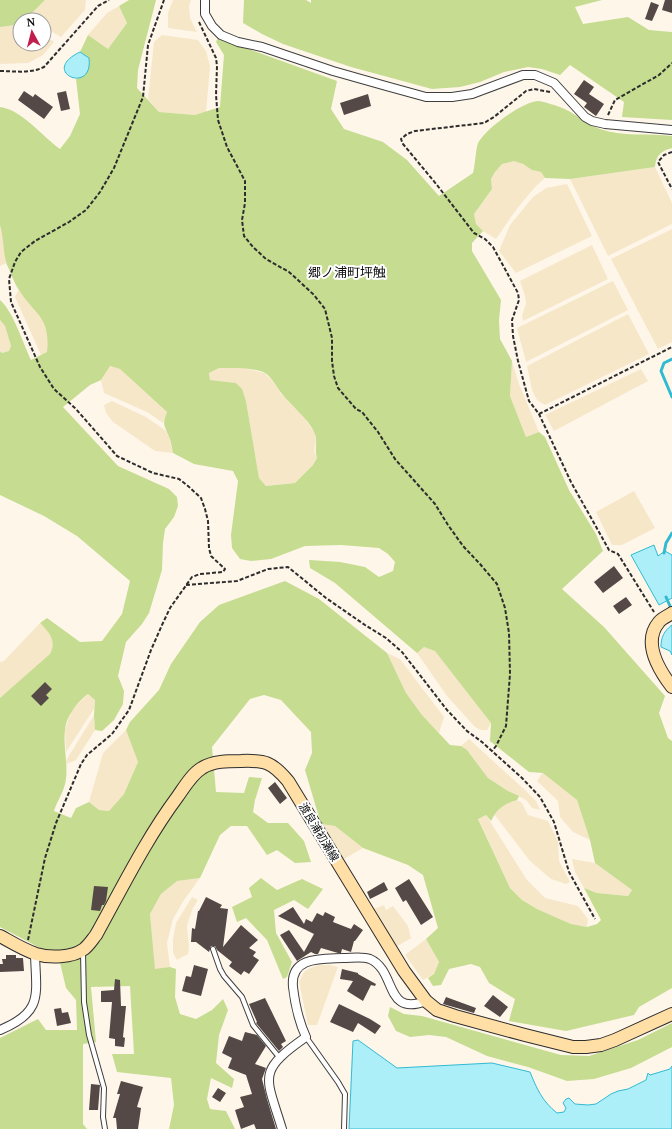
<svg xmlns="http://www.w3.org/2000/svg" width="672" height="1129" viewBox="0 0 672 1129" font-family="'PT Serif','Noto Sans JP',serif">
	<rect width="100%" height="100%" fill="#fff6ea"/>
	<path fill="#f6e7c9" d="M45 0H86L85 10 61 37 44 27V20H31L27 18Z
		M173 0H191L189 6 190 18 197 32 168 28V13Z
		M119 6 127 23 108 49 88 35 107 13Z
		M20 22V44H44V35L54 42 43 55 28 63 0 64V27L16 25Z
		M162 35 198 40 206 51 210 66 206 112 195 115 159 112 148 99 154 42Z
		M514 160 523 164 532 170 541 172 545 178 535 187 516 210 496 239 483 231 476 224 474 214 492 189 491 179 495 172 502 164Z
		M655 167 672 203V224L608 256 570 179Z
		M567 184 592 236 516 273 499 251 510 225 533 197 546 188Z
		M0 225 3 234 7 263 0 266Z
		M672 229V342L658 349 611 259Z
		M592 245 608 279 523 321 522 315 526 304 525 296 520 281Z
		M613 281 628 310 526 362 517 328Z
		M19 289 42 320 47 330 49 341 48 352 41 355 15 297Z
		M628 314 649 354 545 405 537 400 532 390 527 366Z
		M0 320 5 326 11 346 9 351 2 353 0 350Z
		M512 361 519 384 539 432 526 437 510 396Z
		M110 366 120 369 167 412 163 423 147 412 104 393 101 380Z
		M219 368H244L264 373 273 381 281 394 301 414 315 433 316 441 314 451 317 458 313 465 295 483 266 486 259 478 246 401 236 383 210 380 209 373Z
		M641 369 648 381 554 431 545 415Z
		M112 401 146 417 165 430 169 437 173 453 155 451 113 422 106 413 104 405Z
		M634 491 655 528 622 545H612L596 512Z
		M40 623 48 631 52 639 53 649 49 657 0 698V662L4 661Z
		M424 647 435 650 491 723 487 730H481L475 727 447 696 417 653Z
		M387 653 400 659 444 717 439 733 422 715 406 693Z
		M88 694 95 700 94 709 66 752 65 729 72 710Z
		M94 715 95 730 76 760 66 764 67 759Z
		M126 730 138 762 124 794 109 811 99 810 89 802 103 753Z
		M469 739 526 791 536 801 540 810 532 808 526 800 508 791 488 778 467 750 461 746Z
		M543 772 577 800 590 840 573 832 560 817 558 801 537 781Z
		M517 800 522 803 528 815 548 821 558 841 559 861 570 882 566 884 551 879 530 861 494 814 504 804Z
		M486 815 527 880 545 898 578 906 588 919 587 927 571 924 537 909 522 900 510 888 478 818Z
		M321 824 335 826 363 848 344 859Z
		M572 859 595 863 632 890 628 896 597 893 584 888 575 872Z
		M200 878 184 900 173 919 167 943 170 967 155 970 150 914 161 894 177 881Z
		M192 897 198 900 192 910 187 926 189 948 188 954 177 960 173 953V939L176 923Z
		M384 905 386 910 393 906 408 926 411 938 396 947 372 910Z
		M426 939 439 962 434 974 423 980 405 955Z
		M319 965H330L338 967 317 1025H308L299 982 304 972 310 968Z"/>
	<path fill="#c5dc91" fill-rule="evenodd" d="M0 0H45L27 18 20 20V22L16 25 0 27Z
		M129 0H156L138 70 137 88 159 112 195 115 220 107 224 55 216 42 218 38 337 81 331 109 344 129 383 142 407 160 439 196 473 173C475 166 476 148 478 143 485 129 523 101 539 101 545 102 554 105 560 107 574 112 585 124 600 129 622 137 648 133 672 136V148C661 151 656 155 655 167L570 179 545 178 541 172 532 170 523 164 514 161 502 164 495 172 491 179 492 189 474 214 476 224 483 231 472 243V251L501 300 499 320 500 339 512 361 510 396 526 437 539 432 545 437 569 490 596 534 603 551 562 589 604 627 665 696 659 713 668 738 672 741V988L639 1007 634 1015 566 1031 509 1021 515 999 489 983 480 967 471 964 449 969 441 985 433 986 428 978 434 974 439 962 426 939 438 928 423 875 408 865 363 848 335 826 321 824 305 770 312 753 311 732 281 700 264 695 250 699 212 747 216 792 244 793 249 777 262 778 255 800 253 812 268 823H288L304 841 311 862 295 863 277 850 267 855 247 826H231L220 835 200 878 177 881 161 894 150 914 155 969 170 967 176 969 175 997 180 1014 196 1019 212 1010 223 999 228 1010 219 1035 216 1063 234 1079 232 1088 211 1078 207 1099 210 1109 226 1111 235 1129H169L174 1105 171 1078 117 1072 112 1054H134L130 986 91 987 96 1042 83 1044V1124L87 1129H0V1038L38 1019 46 1030H77L76 1000 66 988 57 950 42 949 0 927V698L50 654C57 641 49 632 40 623L47 618 80 642 102 641 122 614 130 581 77 536 44 516 0 495V351L2 353 9 351 11 346 5 326 0 320V300C13 311 23 343 31 360L47 352C51 318 35 315 19 290 14 283 11 273 7 265 3 253 4 238 0 225V107C21 109 43 137 60 149L70 136 80 114 76 79C86 75 90 69 89 58L80 52 88 35 108 49 127 23 119 6ZM110 366 120 369 167 412C162 425 164 424 169 437 171 441 172 448 173 453L194 464 233 471 238 481 231 535 232 548 240 559 251 561 271 559 305 546 341 545 379 548 388 554 395 562 393 571 379 577 365 567 340 562 309 560 310 568 335 583 417 653 424 647 435 651 491 723 490 741 529 772 543 773 577 800 590 840 595 863 632 890 628 896 597 893 584 888 601 920 597 924 587 927 571 924 537 909 522 900 510 888 478 819 486 815 491 821C497 808 504 804 517 800L519 796 508 791 488 778 467 750 461 746 450 745 422 715 406 693 387 653 319 599 285 581 219 605 200 622 171 664 159 690 130 722 126 730 138 762 124 794 109 811 99 810 89 802 76 808 71 818 54 811C57 801 65 790 66 779 68 763 63 746 65 730 66 717 77 702 88 694L95 700 94 715 95 730 102 731 114 720 123 704 124 691 118 676 126 642 142 624 149 613 162 570 163 543 165 529 174 517 178 506 177 497 169 489 118 466 63 407 90 385 101 380ZM219 368C232 368 254 367 265 373 273 378 276 387 282 394 291 405 311 422 315 434 318 442 314 449 317 458L313 465 295 483 266 486 259 478 246 401 242 389 236 383 210 380 209 373Z
		M244 0H306L311 3V0H602L575 7 583 24 628 17 649 30 672 32V120L622 117 624 102 570 65 560 75 542 69 528 67 504 72 480 82 460 87 432 89 351 67 283 44 262 34 243 23Z
		M261 878 277 890 302 879 323 889 308 909 294 900 274 910 276 933 292 962 287 977 283 979 267 940 246 918 237 922 232 907 252 897 249 888Z
		M390 1007 404 1014 422 1016 561 1055 589 1056 638 1040 672 1023V1047L631 1068 594 1079 567 1081 528 1067 487 1056 446 1037 429 1035 410 1037 396 1031 388 1016Z"/>
	<path fill="#aceff8" stroke="#31bad2" d="M80 52 89 58C94 96 38 72 80 52Z
		M654 545 658 556 665 551 672 555V598L659 605 631 555Z
		M672 625V655L670 651 661 647C661 637 664 631 672 625Z
		M358 1040 397 1068 492 1063 530 1072C537 1089 542 1101 557 1113L564 1112 566 1108 563 1103 566 1099 569 1098 575 1104 588 1105 596 1104 611 1094 618 1091 628 1089 646 1080 648 1073 650 1075 670 1069 672 1066V1129H349L353 1041Z"/>
	<g fill="none" stroke-linecap="round" stroke-linejoin="round">
		<path stroke="#31bad2" stroke-width="3" d="M672 359 664 363 661 371 672 397
			M664 553 666 543 672 533
			M666 597 670 606"/>
	</g>
	<path fill="#544947" d="M665 0H672V13L662 10Z
		M651 2 659 5 652 21 645 19Z
		M584 80 594 87 589 94 604 104 596 116 584 107 587 103 574 94Z
		M24 91 33 97 35 94 53 107 44 119 18 100Z
		M66 91 70 109 61 111 57 93Z
		M368 94 371 106 344 115 340 103Z
		M614 566 623 578 603 593 594 582Z
		M626 597 632 605 619 614 613 606Z
		M45 682 52 689 46 695 49 698 41 706 31 696Z
		M275 782 287 798 280 804 268 788Z
		M409 879 433 917 421 925 406 900 403 902 395 888Z
		M384 882 388 890 370 899 367 892Z
		M94 886 108 887 106 901 104 905H102L100 911 91 910Z
		M206 897 222 905 220 908 228 909 223 947 241 925 258 940 249 948 256 952 253 956 259 960 249 974 244 971 241 975 229 966 232 962 217 950 215 946H211L209 952 196 942H191L192 928 195 929 198 911H199Z
		M293 907 304 924 306 919 312 922 317 913 323 916 325 912 335 917 333 922 351 929 354 924 363 930 355 941H354L351 952 342 949 341 953H338L321 948 318 954H315L311 952 297 961 280 935 289 930 304 952 314 934 278 916Z
		M6 955H16V958H23L24 971 0 972V964H3L2 959H6Z
		M194 965 208 969 201 996 182 991 186 976 191 977Z
		M342 969 358 973V974L376 984 375 986 371 985 363 1001 347 991 353 981 340 979Z
		M115 979 120 980 121 1006H126L123 1037 125 1038 124 1047 115 1046V1039L109 1038 112 1002H101V991L114 990Z
		M493 995 508 1007 500 1017 484 1006Z
		M446 997 476 1008 474 1013 443 1004Z
		M265 998 286 1041 281 1044 283 1047 279 1051 256 1023 257 1022 249 1004Z
		M339 1004 370 1019 381 1026 375 1034 358 1023 353 1032 330 1022Z
		M61 1008 62 1013 68 1012 71 1023 57 1026 54 1009Z
		M245 1032 257 1035 266 1046 255 1064 266 1068 262 1079 267 1099 276 1129H256L254 1124 241 1129 235 1110 244 1107 240 1097 252 1094 246 1075 228 1068 232 1058 222 1053 229 1036 242 1041Z
		M121 1081 143 1087 137 1107 141 1108 138 1129H117L116 1118H113L120 1094H117Z
		M91 1084 100 1085 98 1110H89Z
		M218 1088 226 1093 220 1102 212 1097Z"/>
	<g fill="none" stroke-linecap="round" stroke-linejoin="round">
		<defs>
			<path id="service" d="M213 949 220 969 224 976 242 997 253 1025 279 1057
				M83 952 84 1002 89 1035 104 1088 103 1117 105 1129
				M306 1037 338 1082 345 1094 344 1129"/>
			<path id="minor" d="M205 0V14L212 26 221 35 238 42 262 47 333 71 386 86 426 97H452L472 94 523 75H535L554 83 585 117 592 121 605 124 672 130
				M0 1030C44 1012 36 994 35 954
				M282 1129C266 1076 256 1072 306 1037 299 1022 295 1004 293 987 290 956 322 959 343 958 352 958 362 956 370 959 397 971 384 1017 426 1001"/>
			<path id="secondary" d="M672 613C668 616 662 618 659 622 642 642 659 670 672 687
				M0 936C11 942 24 950 36 954 49 958 72 958 84 949 89 945 92 940 96 935 122 888 146 839 178 796 185 786 192 774 202 768 213 761 228 761 241 761 265 760 272 762 288 781L404 971 426 1001 437 1010 455 1016 525 1035 573 1047H586L601 1045 615 1040 672 1014"/>
		</defs>
		<use href="#service" stroke="#3e3e3e" stroke-width="6"/>
		<use href="#minor" stroke="#3e3e3e" stroke-width="10"/>
		<use href="#secondary" stroke="#2d2d2d" stroke-width="14"/>
		<path stroke="#2d2d2d" stroke-width="2" stroke-dasharray="4 2" stroke-linecap="butt" d="M199 22 216 58 217 66 216 95 218 120 227 147 245 181V203L242 220 244 236 253 247 266 259 289 272 299 281 314 295 325 309 332 338V361L334 376 338 388 356 409 362 412 378 432 395 459 435 504 448 525 463 546 480 564 497 584 505 608 509 633 510 674 506 726 496 746 492 751
			M0 71C15 71 30 74 44 67L98 6 109 0
			M550 92 534 89 526 91 494 117 484 123 415 131 407 134 401 139 403 144 437 185 474 233 485 239 493 247 518 293 519 300 512 320 513 336 518 361 529 401 539 414 571 482 609 550 618 554 654 612
			M608 115 615 100 659 75 672 63
			M672 152 664 155 658 162 672 189
			M539 414 672 347
			M186 585 237 581 268 569 288 567 326 598 365 625 386 638 402 652 447 710 467 731 482 742 522 778 540 797 554 822 569 872 595 919
			M28 940 45 858 56 823 81 764 87 755 112 734 129 710 151 650 162 625 170 608 192 577 200 574 223 572 225 569 211 556 209 548 208 521 205 509 201 498 188 486 179 479 153 473 117 456 76 409 54 389 40 367 11 302 9 279 15 262 21 252 35 241 69 222 86 210 100 192 114 168 143 97 148 45 164 0"/>
		<use href="#service" stroke="#fff" stroke-width="4"/>
		<use href="#minor" stroke="#fff" stroke-width="8"/>
		<use href="#secondary" stroke="#ffdfa5" stroke-width="12"/>
	</g>
	<g text-anchor="middle" stroke-width="4" stroke-linejoin="round" paint-order="stroke">
		<g font-size="11" fill="#0b0b0b" stroke="#fff">
			<text transform="translate(319 832) rotate(59)" y="4">渡良浦初瀬線</text>
		</g>
		<g font-size="13" fill="#0b0b0b" stroke="#fff">
			<text x="347" y="277">郷ノ浦町坪触</text>
		</g>
	</g>
	<g transform="translate(32 32) rotate(353)"><circle r="19" fill="#ffffff" stroke="#9d9d9d"/>
	<path d="M0-3L7 15L0 10L-7 15Z" fill="#c01f4e"/>
	<text y="-6" font-size="11" font-weight="bold" text-anchor="middle" fill="#0b0b0b">N</text>
	</g>
</svg>
